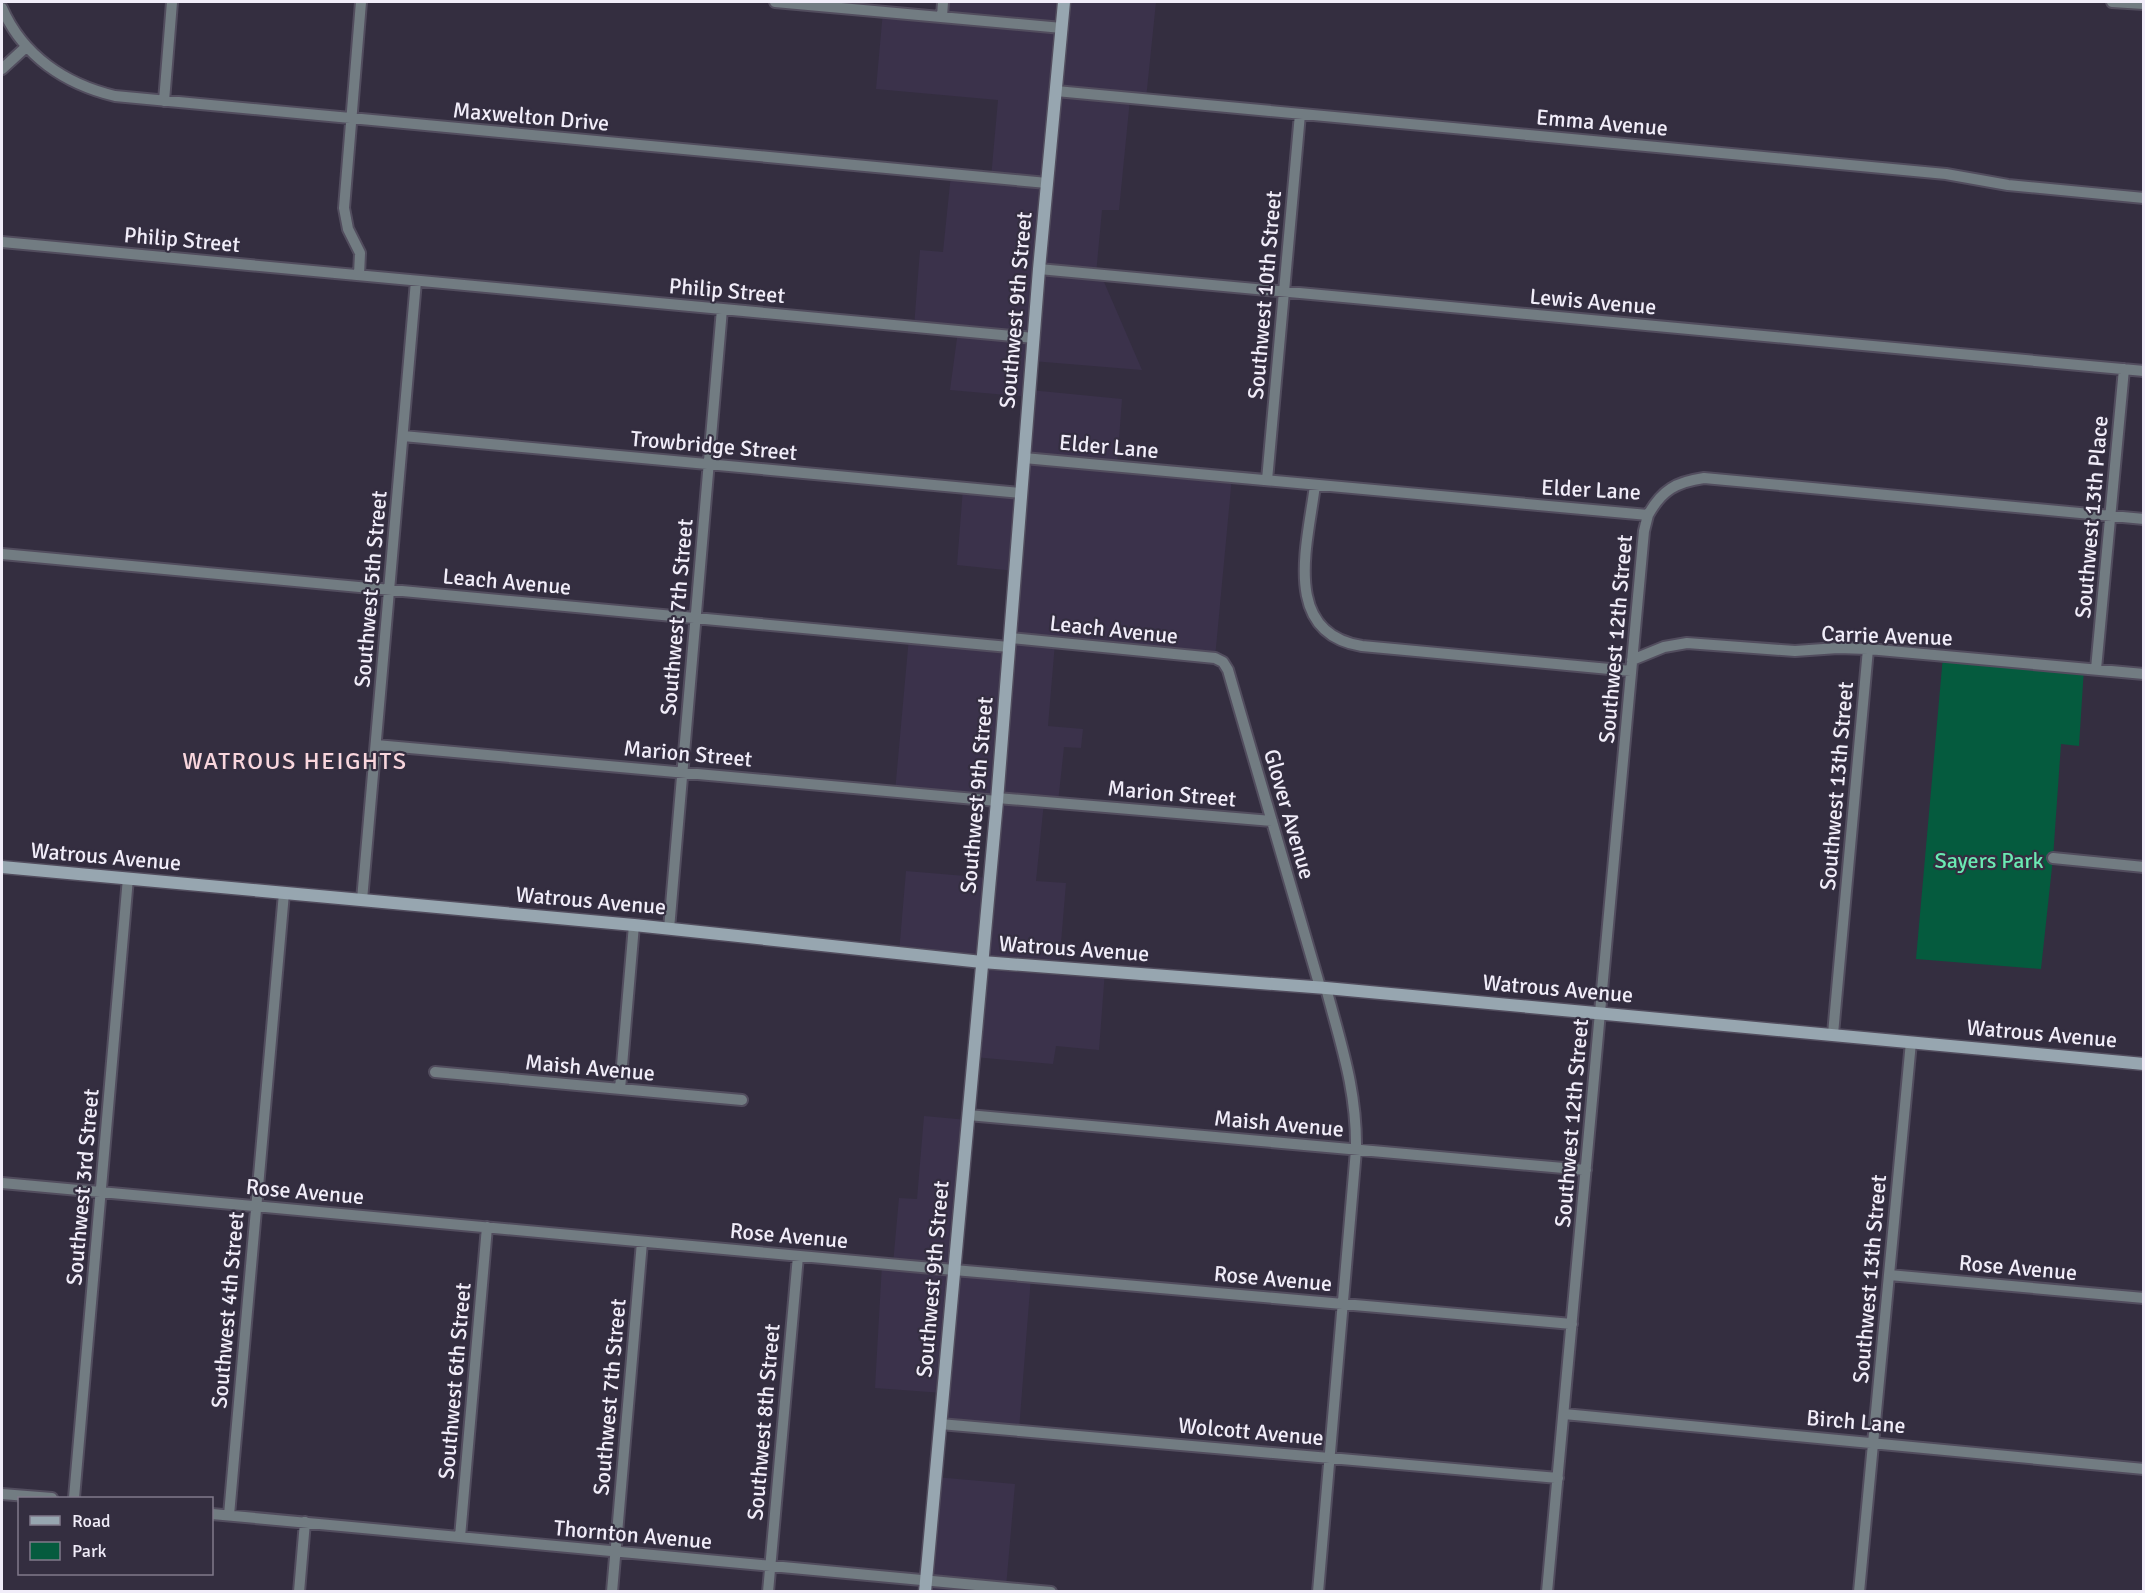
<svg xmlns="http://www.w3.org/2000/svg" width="2145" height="1593" viewBox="0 0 2145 1593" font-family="Signika,sans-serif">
	<rect width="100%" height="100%" fill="#342e40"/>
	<path fill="#3b324b" d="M943 2H1156L1146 99H1130L1119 210H1102L1096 274 1101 275 1142 370 1032 361 1030 390 1122 399 1117 466 1232 477 1215 658 1055 643 1048 726 1083 729 1081 748 1064 747 1058 803 1044 802 1036 881 1066 883 1059 967 1105 971 1099 1050 1056 1046 1053 1064 974 1057 982 962 899 953 906 871 989 878 996 801 895 792 909 637 1009 647 1015 571 957 565 963 488 1021 493 1029 397 950 390 958 331 914 327 920 250 943 252 951 174 991 178 998 100 876 89 883 11 941 17Z
		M924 1116 968 1120 954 1270 1031 1277 1019 1430 940 1424 943 1393 875 1388 882 1264H893L899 1198 917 1199Z
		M935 1477 1015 1484 1006 1588 999 1592H925Z"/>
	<path fill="#055b3e" d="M1943 656 2084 668 2079 746 2061 744 2053 858 2041 969 1916 959Z"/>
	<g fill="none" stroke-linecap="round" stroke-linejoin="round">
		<defs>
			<path id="street" d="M775 2 1062 28
				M2112 2 2144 4
				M2 8C23 56 65 84 115 96L1047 183
				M942 17 943 2
				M2 69 26 47
				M1056 91 1946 174 2008 185 2144 198
				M164 101 172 2
				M2 242 1034 338
				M1039 269 2144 371
				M359 275 360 253 348 229 344 208 361 2
				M403 436 1021 493
				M1024 458 1648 515C1662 490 1676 482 1704 478L2144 519
				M1267 480 1300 114
				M1315 485C1308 543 1280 633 1362 646L1631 671
				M2 554 1009 647
				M1010 638 1215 658 1223 662 1228 670 1320 987
				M1632 660 1664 647 1687 643 1795 651 1838 648 1868 649 2144 674
				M2096 669 2124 369
				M376 745 997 801
				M997 798 1272 821
				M2053 858 2144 867
				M362 900 416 281
				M669 929 722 309
				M1833 1034 1868 649
				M435 1072 742 1100
				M620 1089 634 925
				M968 1115 1586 1170
				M2 1183 954 1270 1572 1324
				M1889 1275 2144 1298
				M1564 1414 2144 1469
				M940 1424 1558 1478
				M2 1494 52 1498
				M74 1498 128 878
				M212 1514 1051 1592
				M229 1515 284 893
				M460 1537 487 1227
				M299 1592 305 1522
				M612 1592 642 1242
				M768 1592 798 1256
				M1318 1592 1356 1150C1357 1090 1341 1045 1326 988
				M1547 1592 1644 531 1648 515
				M1859 1592 1911 1042"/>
			<path id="secondary" d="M2 867 634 925 982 962 1326 988 2144 1064
				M925 1592 997 801 1039 269 1064 2"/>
		</defs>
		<use href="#street" stroke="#524d5e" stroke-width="14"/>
		<use href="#secondary" stroke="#524d5e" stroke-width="15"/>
		<use href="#street" stroke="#727c82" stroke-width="10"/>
		<use href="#secondary" stroke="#97a6b0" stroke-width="12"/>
	</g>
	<g text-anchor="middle" stroke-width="4.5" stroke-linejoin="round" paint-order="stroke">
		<g font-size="22" fill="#f1edf9" stroke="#342e40">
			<text transform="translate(531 116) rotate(5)" y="8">Maxwelton Drive</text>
			<text transform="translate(1602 122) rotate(5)" y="8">Emma Avenue</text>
			<text transform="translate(182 239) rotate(5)" y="8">Philip Street</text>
			<text transform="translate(727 290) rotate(5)" y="8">Philip Street</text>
			<text transform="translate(1264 295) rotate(-85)" y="8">Southwest 10th Street</text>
			<text transform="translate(1593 301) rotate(5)" y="8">Lewis Avenue</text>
			<text transform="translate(1015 310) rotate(-85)" y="8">Southwest 9th Street</text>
			<text transform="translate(714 445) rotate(5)" y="8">Trowbridge Street</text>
			<text transform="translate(1109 446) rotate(5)" y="8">Elder Lane</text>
			<text transform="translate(1591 489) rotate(3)" y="8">Elder Lane</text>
			<text transform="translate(2091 517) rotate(-85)" y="8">Southwest 13th Place</text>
			<text transform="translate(507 581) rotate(5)" y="8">Leach Avenue</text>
			<text transform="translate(370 589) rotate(-85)" y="8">Southwest 5th Street</text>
			<text transform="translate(676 617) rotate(-85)" y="8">Southwest 7th Street</text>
			<text transform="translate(1114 629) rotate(6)" y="8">Leach Avenue</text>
			<text transform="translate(1887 635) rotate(2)" y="8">Carrie Avenue</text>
			<text transform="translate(1615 639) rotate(-85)" y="8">Southwest 12th Street</text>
			<text transform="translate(688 753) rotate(5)" y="8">Marion Street</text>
			<text transform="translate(1836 786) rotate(-85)" y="8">Southwest 13th Street</text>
			<text transform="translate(1172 793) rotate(5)" y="8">Marion Street</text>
			<text transform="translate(976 795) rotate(-85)" y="8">Southwest 9th Street</text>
			<text transform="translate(1290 814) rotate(74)" y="8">Glover Avenue</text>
			<text transform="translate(106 856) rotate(5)" y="8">Watrous Avenue</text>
			<text transform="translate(591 900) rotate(5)" y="8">Watrous Avenue</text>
			<text transform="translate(1074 948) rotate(4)" y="8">Watrous Avenue</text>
			<text transform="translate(1558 988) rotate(5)" y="8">Watrous Avenue</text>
			<text transform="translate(2042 1033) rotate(5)" y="8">Watrous Avenue</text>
			<text transform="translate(590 1067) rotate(5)" y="8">Maish Avenue</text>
			<text transform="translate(1279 1123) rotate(5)" y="8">Maish Avenue</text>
			<text transform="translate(1571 1123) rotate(-85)" y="8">Southwest 12th Street</text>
			<text transform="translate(82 1187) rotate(-85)" y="8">Southwest 3rd Street</text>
			<text transform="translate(305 1191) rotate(5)" y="8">Rose Avenue</text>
			<text transform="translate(789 1235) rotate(5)" y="8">Rose Avenue</text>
			<text transform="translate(2018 1267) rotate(5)" y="8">Rose Avenue</text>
			<text transform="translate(1273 1278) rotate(5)" y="8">Rose Avenue</text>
			<text transform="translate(932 1279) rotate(-85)" y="8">Southwest 9th Street</text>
			<text transform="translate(1869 1279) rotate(-85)" y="8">Southwest 13th Street</text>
			<text transform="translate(227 1310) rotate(-85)" y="8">Southwest 4th Street</text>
			<text transform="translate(454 1381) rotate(-85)" y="8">Southwest 6th Street</text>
			<text transform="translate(609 1397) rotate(-85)" y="8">Southwest 7th Street</text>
			<text transform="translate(1856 1421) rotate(5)" y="8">Birch Lane</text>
			<text transform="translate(763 1422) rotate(-85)" y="8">Southwest 8th Street</text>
			<text transform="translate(1251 1431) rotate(5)" y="8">Wolcott Avenue</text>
			<text transform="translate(633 1534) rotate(5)" y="8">Thornton Avenue</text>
		</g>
		<g font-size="22" fill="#6aeab3" stroke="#342e40">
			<text x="1989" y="868">Sayers Park</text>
		</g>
		<g font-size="24" letter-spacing="1.5" fill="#f9d6dd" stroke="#342e40">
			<text x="295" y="769">WATROUS HEIGHTS</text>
		</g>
	</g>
	<rect width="2145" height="1593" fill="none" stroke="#f1edf9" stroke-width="6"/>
	<rect x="18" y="1497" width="195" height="78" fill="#342e40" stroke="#807a8a" stroke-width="1.5"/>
	<rect x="30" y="1516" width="30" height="9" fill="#97a6b0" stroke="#807a8a" stroke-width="1.5"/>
	<text x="72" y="1527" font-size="18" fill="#f1edf9">Road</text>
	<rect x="30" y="1542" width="30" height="18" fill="#055b3e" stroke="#807a8a" stroke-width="1.5"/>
	<text x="72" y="1557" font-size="18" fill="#f1edf9">Park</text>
</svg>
